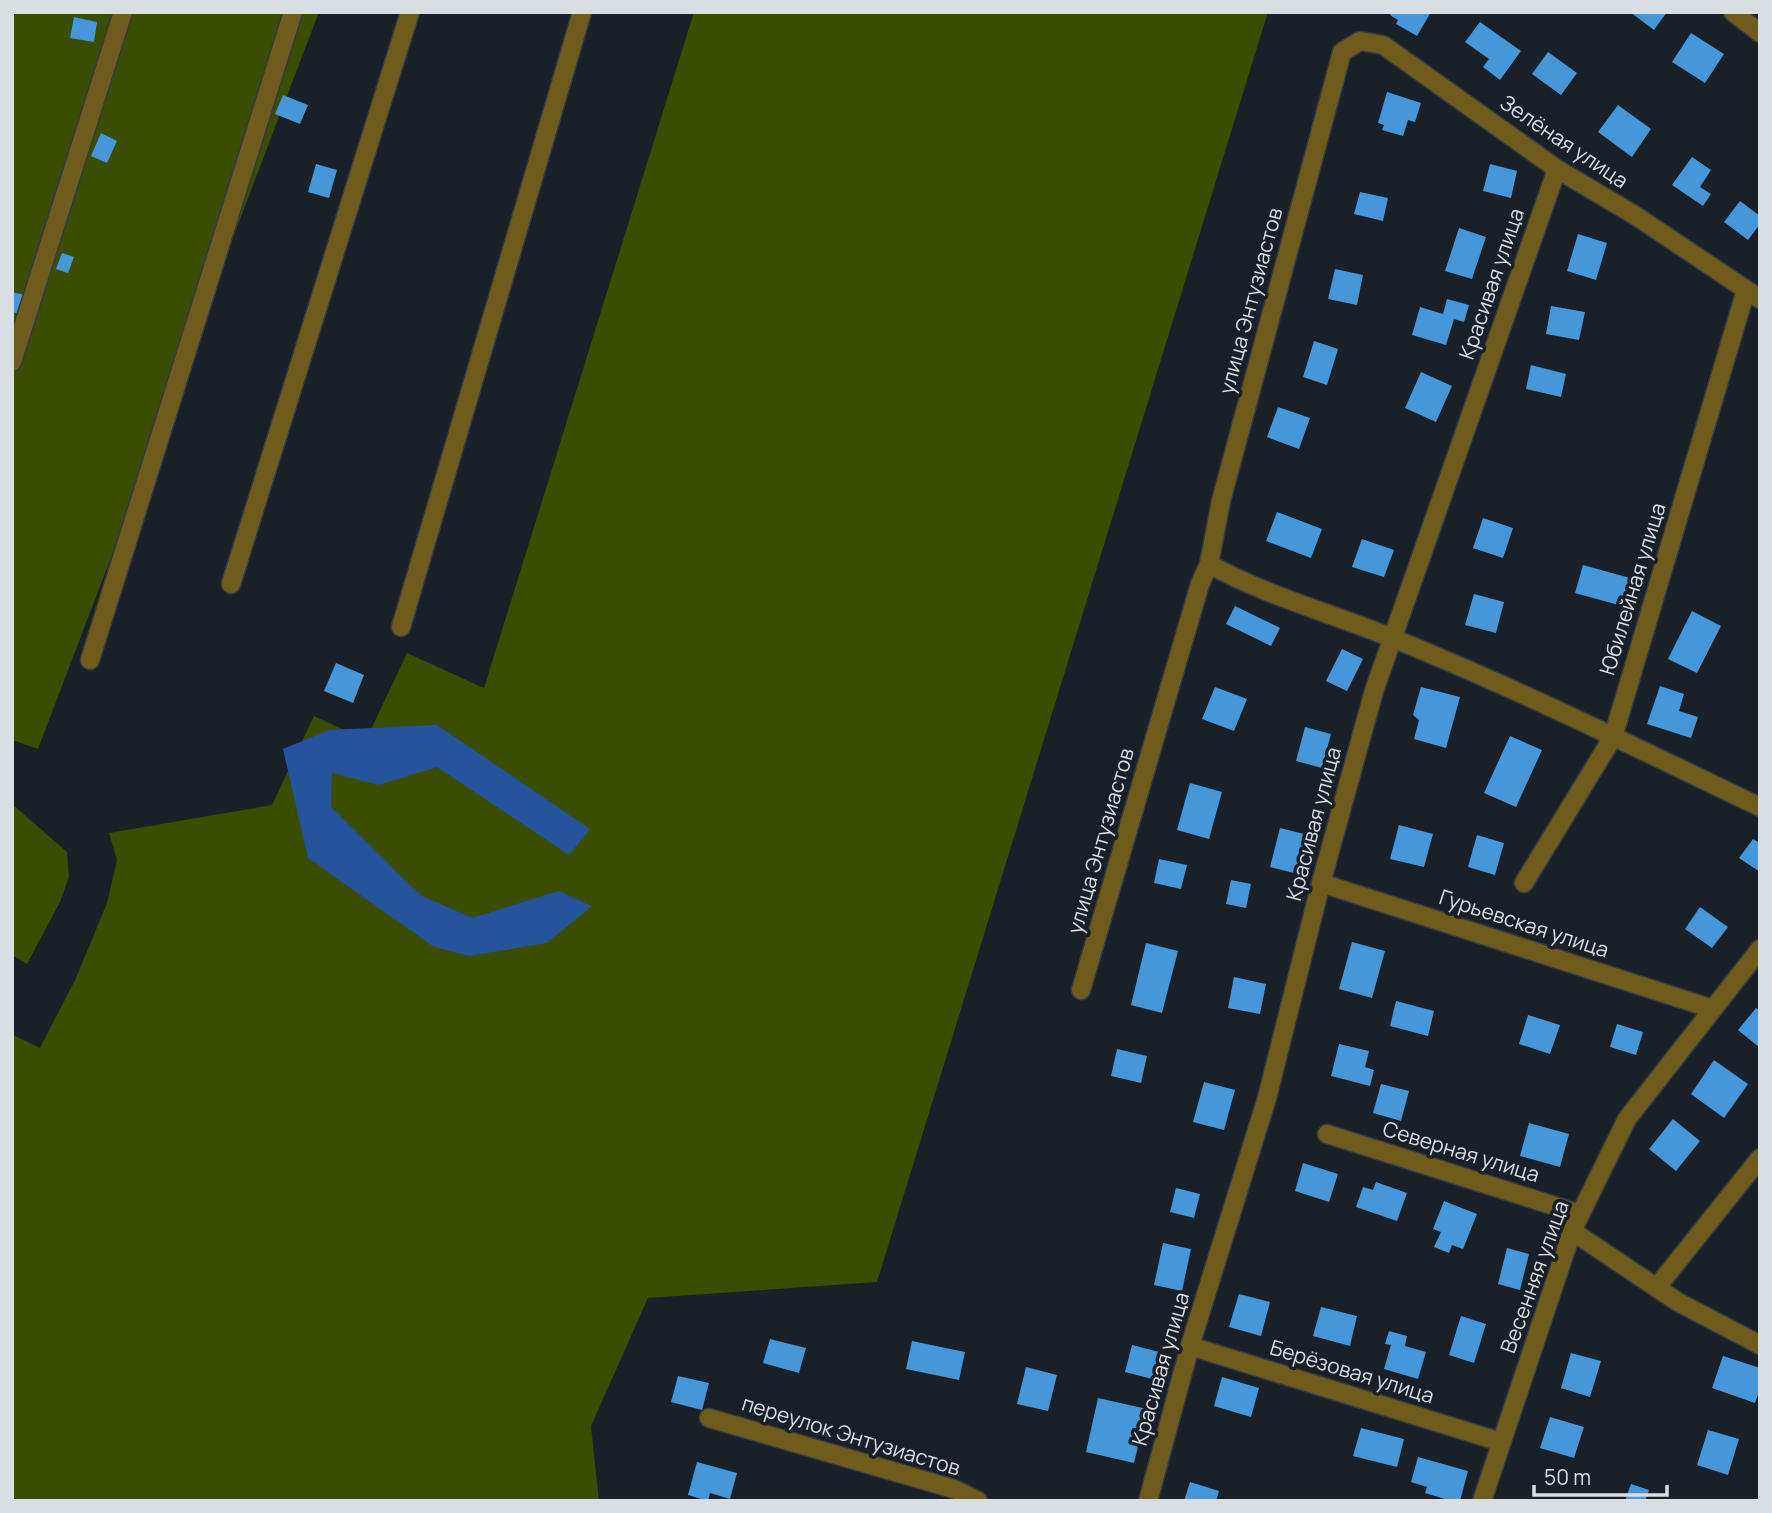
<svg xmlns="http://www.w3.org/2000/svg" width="1772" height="1513" viewBox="0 0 1772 1513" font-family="Manrope,sans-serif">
	<rect width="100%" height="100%" fill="#192027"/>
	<path fill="#3b4d00" d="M12 12H319L38 749 12 740Z
		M694 12H1268L877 1282 648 1298 591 1426 599 1501H12L13 1035 40 1048 76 978 107 903 117 860 109 833 272 805 314 716 366 740 407 653 484 688Z
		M12 804 67 852 69 877 60 902 27 964 12 955Z"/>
	<path fill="#26549c" d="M437 725 590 829 569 855 437 767 379 785 332 773 331 807 420 895 472 918 559 891 592 906 547 943 469 956 434 947 308 858 283 749 329 730Z"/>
	<path fill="#4696da" d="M1392 12H1431L1417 36 1396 24 1398 20 1390 15Z
		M1630 12H1667L1654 30Z
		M74 17 97 22 94 42 70 38Z
		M1480 22 1521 51 1500 80 1483 67 1489 59 1465 42Z
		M1691 33 1724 54 1705 83 1672 62Z
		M1548 52 1577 73 1561 95 1532 74Z
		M1387 92 1421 103 1415 122 1408 120 1403 136 1382 130 1384 125 1378 123Z
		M283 95 308 105 300 124 275 114Z
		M1618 105 1651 129 1632 157 1598 132Z
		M101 133 117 141 107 163 91 156Z
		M1692 157 1711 170 1700 187 1711 194 1703 206 1672 185Z
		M316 164 337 170 329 198 308 192Z
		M1490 164 1517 171 1511 198 1483 191Z
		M1360 192 1388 198 1383 221 1354 214Z
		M1740 201 1760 216V224L1748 240 1724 222Z
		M1459 228 1486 237 1472 279 1445 271Z
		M1578 234 1607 243 1596 280 1567 271Z
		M62 253 74 257 68 273 56 269Z
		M1335 269 1363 275 1357 305 1328 299Z
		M12 292 25 295 21 314 12 312Z
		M1447 299 1469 305 1464 322 1454 319 1446 345 1412 335 1420 307 1443 314Z
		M1551 306 1585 312 1579 340 1546 334Z
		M1314 341 1338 349 1327 385 1303 377Z
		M1531 365 1566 374 1561 397 1526 389Z
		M1421 372 1452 386 1436 422 1405 408Z
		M1278 407 1310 418 1299 449 1267 437Z
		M1277 512 1322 529 1311 558 1266 541Z
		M1483 518 1513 528 1503 558 1473 548Z
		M1362 539 1394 550 1384 577 1352 567Z
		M1583 565 1630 578 1622 606 1575 593Z
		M1474 594 1504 602 1496 633 1465 625Z
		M1235 606 1280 628 1271 646 1226 624Z
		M1692 611 1721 626 1697 673 1668 659Z
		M1342 649 1363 659 1347 691 1326 681Z
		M336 663 364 675 353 703 324 691Z
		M1660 686 1684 694 1679 711 1698 717 1691 738 1647 724Z
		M1215 687 1247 699 1234 731 1202 719Z
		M1421 687 1460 697 1446 748 1414 739 1419 720 1413 715Z
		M1305 727 1331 734 1322 768 1296 761Z
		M1510 736 1542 750 1516 807 1484 793Z
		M1190 783 1222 792 1209 839 1177 830Z
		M1399 825 1433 834 1424 867 1390 859Z
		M1280 828 1308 835 1298 874 1270 867Z
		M1477 835 1504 843 1495 875 1468 867Z
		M1753 839 1760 843V872L1739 858Z
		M1159 859 1187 865 1181 889 1154 883Z
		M1231 880 1251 884 1246 908 1226 904Z
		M1700 907 1728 927 1712 948 1685 929Z
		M1352 942 1385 951 1372 998 1339 989Z
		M1146 943 1178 951 1162 1013 1131 1005Z
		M1234 977 1266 984 1260 1014 1228 1008Z
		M1396 1001 1434 1011 1428 1036 1390 1026Z
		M1756 1008 1760 1011V1048L1738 1030Z
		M1528 1015 1560 1025 1550 1054 1519 1044Z
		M1617 1024 1643 1032 1636 1055 1610 1047Z
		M1339 1044 1369 1051 1365 1067 1374 1070 1370 1086 1331 1076Z
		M1117 1049 1147 1056 1141 1083 1111 1076Z
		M1714 1060 1748 1084 1724 1118 1691 1094Z
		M1204 1082 1235 1090 1224 1130 1193 1122Z
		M1381 1084 1409 1091 1401 1121 1373 1113Z
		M1673 1119 1700 1141 1676 1171 1649 1149Z
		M1529 1123 1569 1134 1560 1167 1520 1156Z
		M1303 1163 1338 1174 1329 1202 1295 1191Z
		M1376 1182 1407 1193 1397 1221 1356 1207 1363 1187 1373 1190Z
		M1176 1188 1200 1194 1194 1218 1170 1212Z
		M1444 1201 1477 1214 1463 1249 1452 1245 1449 1253 1434 1247 1441 1232 1433 1229Z
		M1163 1243 1191 1249 1182 1291 1154 1285Z
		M1507 1248 1529 1254 1520 1290 1498 1284Z
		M1239 1294 1270 1302 1261 1336 1229 1327Z
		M1321 1307 1357 1316 1350 1346 1313 1336Z
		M1461 1316 1486 1324 1474 1363 1449 1355Z
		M1389 1331 1407 1336 1405 1346 1426 1352 1418 1379 1384 1369 1391 1345 1385 1344Z
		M770 1339 806 1348 799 1373 763 1363Z
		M912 1341 965 1352 959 1380 906 1369Z
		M1132 1345 1167 1354 1160 1381 1125 1372Z
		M1571 1353 1601 1361 1590 1397 1561 1388Z
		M1723 1356 1760 1368V1389L1755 1403 1712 1388Z
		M1026 1367 1057 1375 1048 1411 1017 1404Z
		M678 1376 709 1383 702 1410 671 1402Z
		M1222 1377 1259 1388 1251 1417 1214 1406Z
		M1098 1398 1147 1409 1134 1463 1086 1452Z
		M1550 1417 1584 1427 1574 1458 1540 1448Z
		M1361 1428 1404 1439 1397 1467 1353 1456Z
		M1708 1430 1739 1439 1728 1475 1697 1465Z
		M1418 1457 1468 1471 1460 1501H1452L1425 1493 1427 1487 1411 1482Z
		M697 1462 737 1473 730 1499 710 1493 708 1501 688 1495Z
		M1190 1482 1219 1491 1216 1501H1184Z
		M1631 1484 1649 1490 1645 1501H1625Z"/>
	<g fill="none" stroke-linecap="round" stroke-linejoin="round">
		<defs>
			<path id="minor" d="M1733 12 1760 33
				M12 362 123 12
				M1209 564 1221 501 1342 52 1360 41 1383 45 1557 169 1636 216 1760 299
				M231 584 410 12
				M401 627 582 12
				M90 660 293 12
				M1321 883 1713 1009
				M1524 883 1613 737 1746 290
				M1081 990 1200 584 1209 564C1266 596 1331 613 1392 638 1516 688 1639 749 1760 807
				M1327 1134 1580 1214
				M1572 1231 1678 1302 1760 1345
				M1657 1287 1760 1158
				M1190 1346 1501 1442
				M709 1418 954 1489 978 1501
				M1148 1501 1190 1346 1267 1098 1321 883 1374 691 1557 169
				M1482 1501 1572 1231 1627 1119 1760 949"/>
		</defs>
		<use href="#minor" stroke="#343b41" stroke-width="21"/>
		<use href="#minor" stroke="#6f5c1c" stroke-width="18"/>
	</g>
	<g text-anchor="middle" stroke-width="7" stroke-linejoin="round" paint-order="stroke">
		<g font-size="21" fill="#d9dee2" stroke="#192027">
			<text transform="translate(1564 142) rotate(34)" y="7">Зелёная улица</text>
			<text transform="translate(1492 284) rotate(-71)" y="7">Красивая улица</text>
			<text transform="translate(1251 301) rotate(-75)" y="7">улица Энтузиастов</text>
			<text transform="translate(1633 589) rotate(-73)" y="7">Юбилейная улица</text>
			<text transform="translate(1314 824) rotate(-75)" y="7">Красивая улица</text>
			<text transform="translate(1101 841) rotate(-74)" y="7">улица Энтузиастов</text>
			<text transform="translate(1524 924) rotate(18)" y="7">Гурьевская улица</text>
			<text transform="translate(1461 1152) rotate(17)" y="7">Северная улица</text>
			<text transform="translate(1535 1277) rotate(-70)" y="7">Весенняя улица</text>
			<text transform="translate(1161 1369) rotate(-74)" y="7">Красивая улица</text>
			<text transform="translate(1352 1372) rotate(17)" y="7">Берёзовая улица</text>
			<text transform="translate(851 1436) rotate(17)" y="7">переулок Энтузиастов</text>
		</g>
	</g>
	<rect width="1772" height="1513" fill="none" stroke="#d9dee2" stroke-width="28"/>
	<path d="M1534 1485v10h133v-10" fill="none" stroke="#d9dee2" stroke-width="3.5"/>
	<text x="1544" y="1485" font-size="21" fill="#d9dee2" stroke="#192027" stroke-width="5" paint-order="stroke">50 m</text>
</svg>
